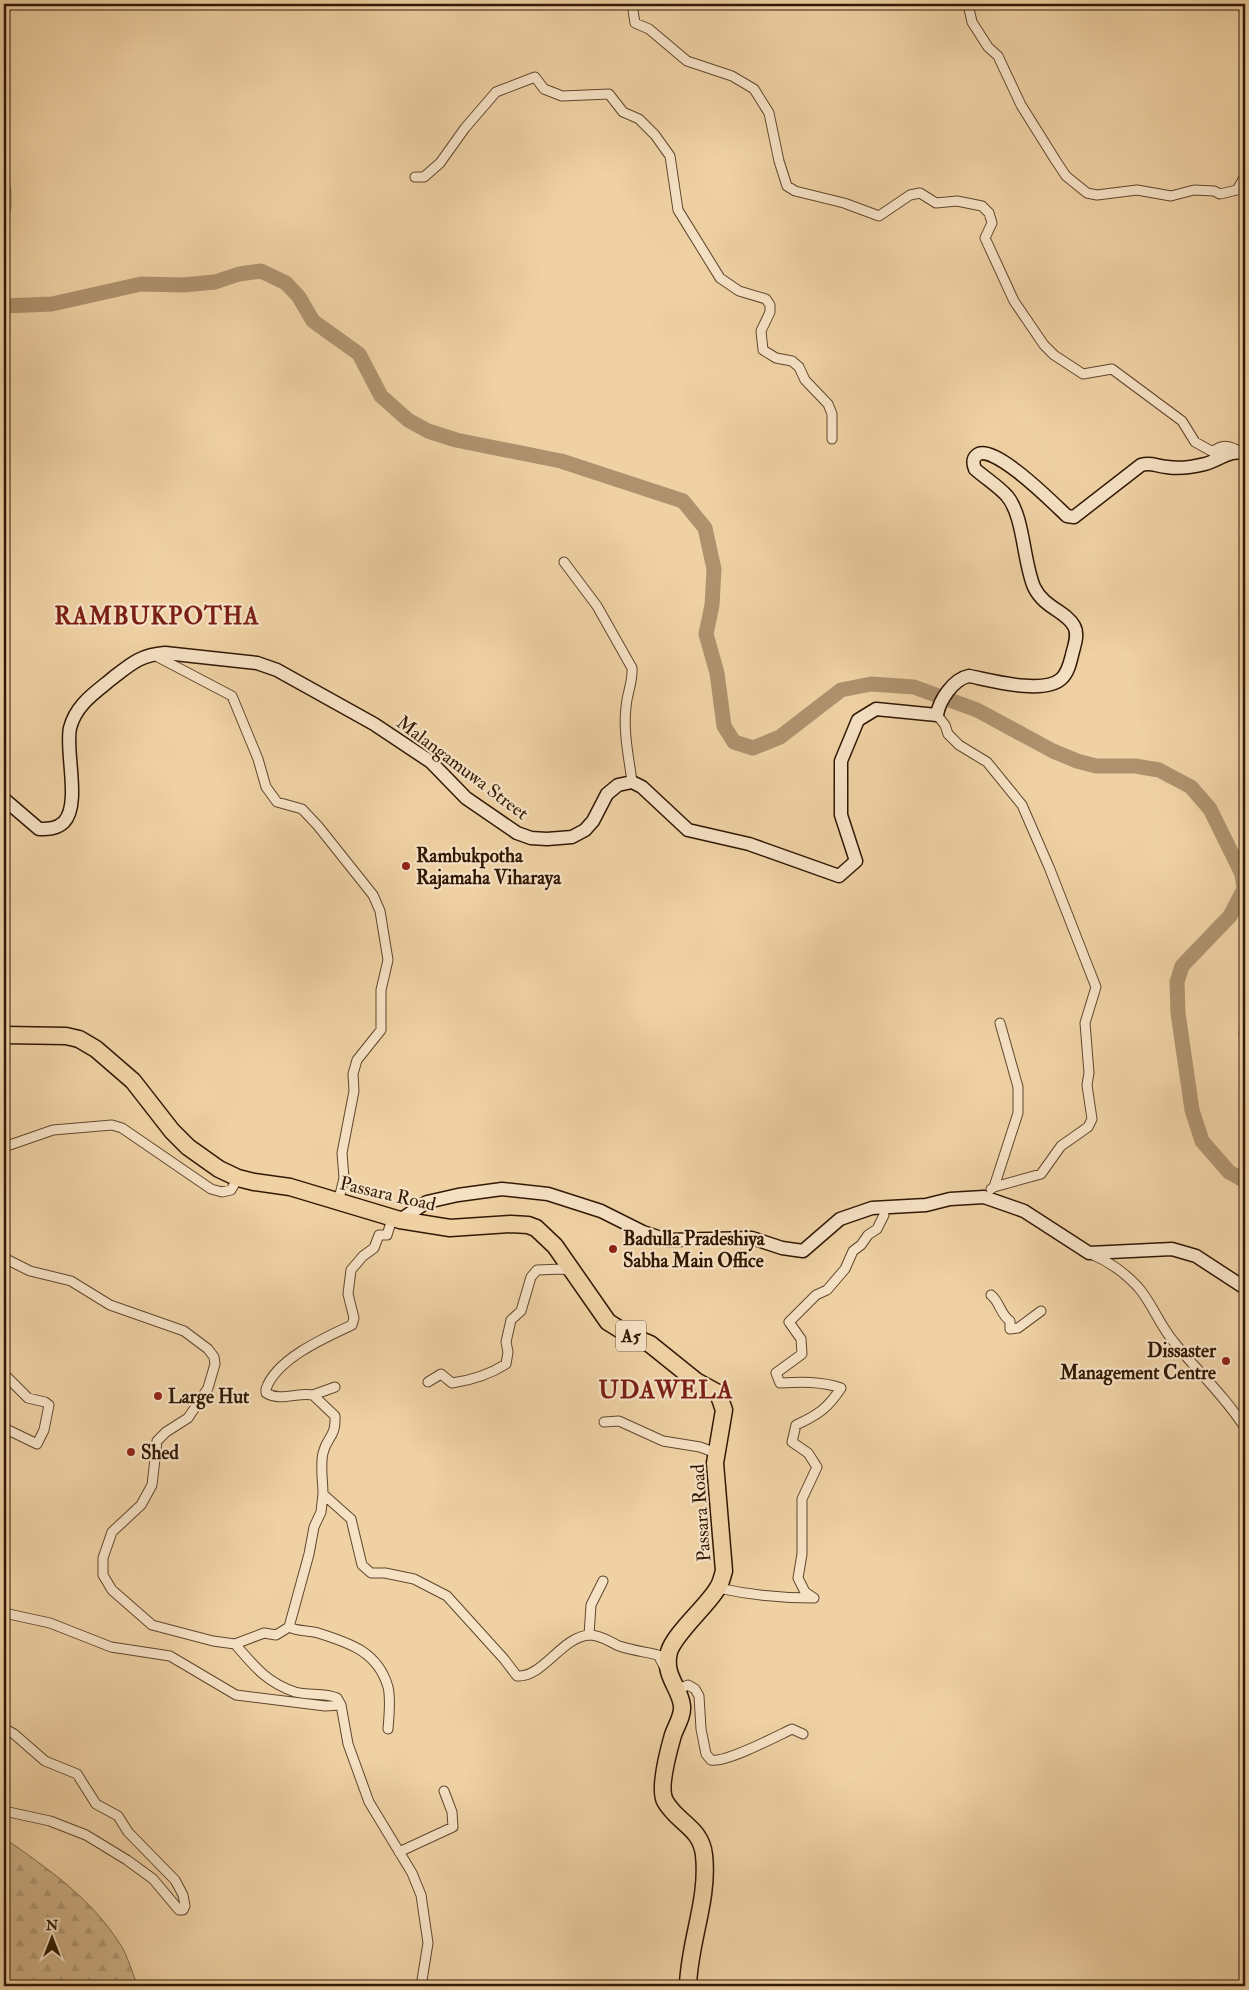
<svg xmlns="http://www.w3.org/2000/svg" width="1249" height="1990" viewBox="0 0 1249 1990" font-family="'IM FELL Double Pica',serif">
	<defs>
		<pattern id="forest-firs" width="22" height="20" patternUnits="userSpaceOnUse" patternTransform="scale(1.25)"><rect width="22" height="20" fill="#cfb289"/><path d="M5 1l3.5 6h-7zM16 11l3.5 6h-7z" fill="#b29875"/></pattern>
	</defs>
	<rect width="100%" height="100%" fill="#efd1a4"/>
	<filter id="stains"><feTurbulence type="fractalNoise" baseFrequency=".004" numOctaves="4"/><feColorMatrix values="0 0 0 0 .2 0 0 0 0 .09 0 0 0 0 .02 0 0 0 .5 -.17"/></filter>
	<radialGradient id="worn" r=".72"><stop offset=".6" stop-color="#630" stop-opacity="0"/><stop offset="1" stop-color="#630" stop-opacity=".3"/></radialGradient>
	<path fill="url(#forest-firs)" stroke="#806546" d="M4 1838C48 1869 90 1897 120 1944 128 1956 132 1973 138 1986H4Z"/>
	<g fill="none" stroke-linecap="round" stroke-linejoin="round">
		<path stroke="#ae926e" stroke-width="15" d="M4 190V207
			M4 306 52 304 141 284 183 285 215 282 239 274 261 271 286 283 299 297 313 321 359 354 381 396 408 420 428 431 456 440 561 461 683 501 705 528 714 569 712 605 706 634 717 673 724 726 734 742 753 748 780 737 841 690 871 684 914 687 977 710 1053 751 1077 761 1096 766H1135L1159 770 1191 787 1210 809 1242 874 1244 889 1230 916 1182 966 1177 982 1178 1013 1192 1110 1202 1141 1229 1172 1245 1181"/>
		<defs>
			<path id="street" d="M632 4 635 23 649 29 687 61 732 76 754 89 769 113 779 161 787 186 795 191 844 203 879 216 910 195 920 193 936 203 957 201 982 206 989 213 992 223 985 238 1014 301 1044 345 1054 355 1083 374 1112 369 1182 421 1195 442 1213 452C1222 443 1231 446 1241 452
				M968 4 972 22 988 47 998 56 1021 105 1056 161 1066 176 1087 193 1097 195 1137 190 1171 196 1194 190 1214 191 1220 194 1237 190 1245 176
				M415 177H424L440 163 465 128 496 92 535 77 544 89 562 96 609 94 623 112 639 119 655 135 670 156 678 210 720 278 739 291 766 299 770 305V312L761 331 763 350 776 358 792 361 799 367 805 380 828 404 832 414V439
				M564 562 597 606 632 668C633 682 627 693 626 707 623 732 629 758 632 782
				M154 655 232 696 258 759 266 787 277 802 302 809 318 826 373 895 380 911 388 960 381 990V1030L357 1060 353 1074 354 1091 342 1153 344 1178 338 1203
				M937 715 945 725 948 734 959 745 987 762 1022 805 1049 867 1096 987 1085 1023 1089 1073 1087 1085 1092 1119 1088 1127 1061 1146 1041 1174 994 1187
				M1244 1034 1245 1037
				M4 1147 53 1130 112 1125 122 1128 211 1189 222 1192 231 1190 238 1178
				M991 1189 994 1187 1018 1113V1087L1000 1023
				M1091 1254C1108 1261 1125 1273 1138 1287 1152 1303 1160 1326 1174 1342 1197 1371 1225 1396 1245 1428
				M4 1258 30 1271 71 1281 110 1305 184 1331 208 1349 214 1357 215 1364 208 1388 188 1418 166 1432 157 1441 152 1485 141 1505 112 1532 103 1558V1575L112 1590 152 1625 213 1641 235 1644C254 1666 266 1682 295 1692 309 1696 324 1692 337 1698L341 1705 348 1744 369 1802 412 1873 421 1895 428 1943 422 1980 425 1986
				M991 1295C1000 1302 1000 1314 1010 1321V1329L1018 1328 1041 1311
				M4 1374 28 1398 45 1402 49 1405 44 1430 37 1444 4 1428
				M428 1382 441 1374 452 1383C473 1380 489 1375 506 1364L508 1352 506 1342 511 1320 521 1311 531 1277 537 1270 563 1269 572 1272
				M335 1387 313 1395 335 1416C336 1438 327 1436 323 1453 320 1466 323 1481 323 1494L351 1519 362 1565 371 1573H385L414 1579 447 1596 504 1659 517 1676C543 1678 562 1636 590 1635 601 1635 610 1642 619 1646 631 1650 645 1652 658 1655L665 1668
				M313 1395C297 1392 281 1402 266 1393V1389C276 1359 326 1337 352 1325L354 1318 348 1294 351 1270 363 1256 374 1248 379 1235H387L392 1219
				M604 1422 619 1421 663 1441 700 1447 716 1453
				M718 1588C750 1595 781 1598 814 1598
				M814 1598 805 1592 798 1578 802 1554V1499L817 1467 808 1453 792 1442 796 1425C818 1415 828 1408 841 1388 821 1381 800 1382 780 1383L776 1373 802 1354 801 1339 789 1322 816 1295 827 1290 845 1269 853 1251 861 1245 868 1235 877 1229 884 1215
				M4 1613 50 1623 111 1647 170 1656 236 1695 325 1706 341 1705
				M289 1627C299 1632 308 1630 318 1633 350 1643 378 1652 388 1687 391 1699 389 1716 388 1729
				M589 1635 591 1605 603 1581
				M235 1644 264 1633 276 1635 289 1627 309 1554 314 1527 321 1512 323 1494
				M676 1690 688 1685 695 1689 699 1696 701 1729 706 1754 711 1760C726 1763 775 1737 792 1729L803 1734
				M4 1728 14 1734 45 1761 77 1774 96 1804 118 1816 128 1832 175 1880 183 1895 185 1906 183 1910H179L153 1879 127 1860 86 1835 50 1821 4 1811
				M399 1852 453 1827 452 1812 444 1791"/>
			<path id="secondary" d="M4 799 39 829C48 829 57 829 64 822 81 804 65 751 70 728 76 704 96 692 114 677 132 663 141 655 165 653L257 663 277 670 374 724 431 762 466 798 517 833 531 838 547 839 572 837 585 830 593 821 607 794 618 785 632 782 642 787 688 830 749 844 839 876 856 861 841 815V761L858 720 876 709 937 715C939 701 953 679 969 676 990 680 1043 695 1061 679 1068 673 1070 663 1072 655 1074 646 1079 635 1074 626 1066 611 1044 608 1034 587 1023 561 1024 516 1007 496 998 486 985 478 975 469 973 464 972 459 977 455 993 442 1054 504 1067 516L1074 517 1141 465C1151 462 1156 466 1167 467 1179 469 1193 467 1205 464 1218 461 1231 448 1245 454
				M400 1220 427 1202 458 1195 502 1189 548 1194 601 1211 643 1232 667 1240 752 1238 782 1248 803 1251 840 1219 872 1208 926 1205 950 1199 984 1197 1024 1211 1089 1253 1172 1249 1196 1256 1245 1288"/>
			<path id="highway" d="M4 1035 66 1036 79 1039 96 1049 133 1081 172 1131 188 1147 219 1169 238 1178 254 1182 290 1187 400 1220 450 1228 511 1224 528 1225 536 1228 555 1246 608 1322 629 1335 650 1344 696 1381 718 1393 724 1410 715 1463 724 1571C722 1577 721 1584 717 1589 707 1606 674 1634 669 1652 663 1676 680 1687 682 1706 683 1716 676 1726 673 1735 669 1749 658 1788 665 1801 677 1823 701 1827 704 1855 709 1900 689 1942 688 1986"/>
		</defs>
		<use href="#street" stroke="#60462c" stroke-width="11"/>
		<use href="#secondary" stroke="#311804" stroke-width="15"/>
		<use href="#highway" stroke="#311804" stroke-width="19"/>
		<use href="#street" stroke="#f5e1c4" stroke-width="9"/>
		<use href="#secondary" stroke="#f5e1c4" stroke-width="12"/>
		<use href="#highway" stroke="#efd1a4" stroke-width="16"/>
	</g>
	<g fill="#8f2418" stroke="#f5e1c4" stroke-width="2">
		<circle cx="406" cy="866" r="5"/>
		<circle cx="613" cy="1249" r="5"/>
		<circle cx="1226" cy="1361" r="5"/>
		<circle cx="158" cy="1396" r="5"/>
		<circle cx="131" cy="1452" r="5"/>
	</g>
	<g text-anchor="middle" stroke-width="4.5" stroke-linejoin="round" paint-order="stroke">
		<rect fill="#f5e1c4" stroke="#6c543e" stroke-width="1" x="616" y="1320.5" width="30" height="31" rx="4"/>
		<g font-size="18" font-weight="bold" fill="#311804">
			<text x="631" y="1342">A5</text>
		</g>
		<g font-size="19" fill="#311804" stroke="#f5e1c4">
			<text transform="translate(463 767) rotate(37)" y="7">Malangamuwa Street</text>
			<text transform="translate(388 1193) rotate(13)" y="7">Passara Road</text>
			<text transform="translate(700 1513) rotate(-94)" y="7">Passara Road</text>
		</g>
		<g font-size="19" font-weight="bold" fill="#311804" stroke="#f5e1c4" text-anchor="start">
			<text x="416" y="862">Rambukpotha<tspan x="416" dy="22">Rajamaha Viharaya</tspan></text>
			<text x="623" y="1245">Badulla Pradeshiya<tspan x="623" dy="22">Sabha Main Office</tspan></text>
			<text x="1216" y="1357" text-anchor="end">Dissaster<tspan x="1216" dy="22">Management Centre</tspan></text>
			<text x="168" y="1403">Large Hut</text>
			<text x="141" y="1459">Shed</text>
		</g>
		<g font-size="24" font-weight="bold" letter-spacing="1" fill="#7a1f14" stroke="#f5e1c4">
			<text x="157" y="624">RAMBUKPOTHA</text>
			<text x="666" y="1398">UDAWELA</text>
		</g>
	</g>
	<rect width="1249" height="1990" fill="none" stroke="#efd1a4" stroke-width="20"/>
	<rect x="5" y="5" width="1239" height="1980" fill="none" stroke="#311804" stroke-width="2.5"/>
	<rect x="10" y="10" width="1229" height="1970" fill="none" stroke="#311804"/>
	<g transform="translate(52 1938)" stroke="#f5e1c4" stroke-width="4" paint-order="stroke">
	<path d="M0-4L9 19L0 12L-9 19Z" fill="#311804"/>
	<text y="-8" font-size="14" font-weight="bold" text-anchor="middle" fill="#311804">N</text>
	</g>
	<rect width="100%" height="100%" filter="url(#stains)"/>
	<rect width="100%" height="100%" fill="url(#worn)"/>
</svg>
